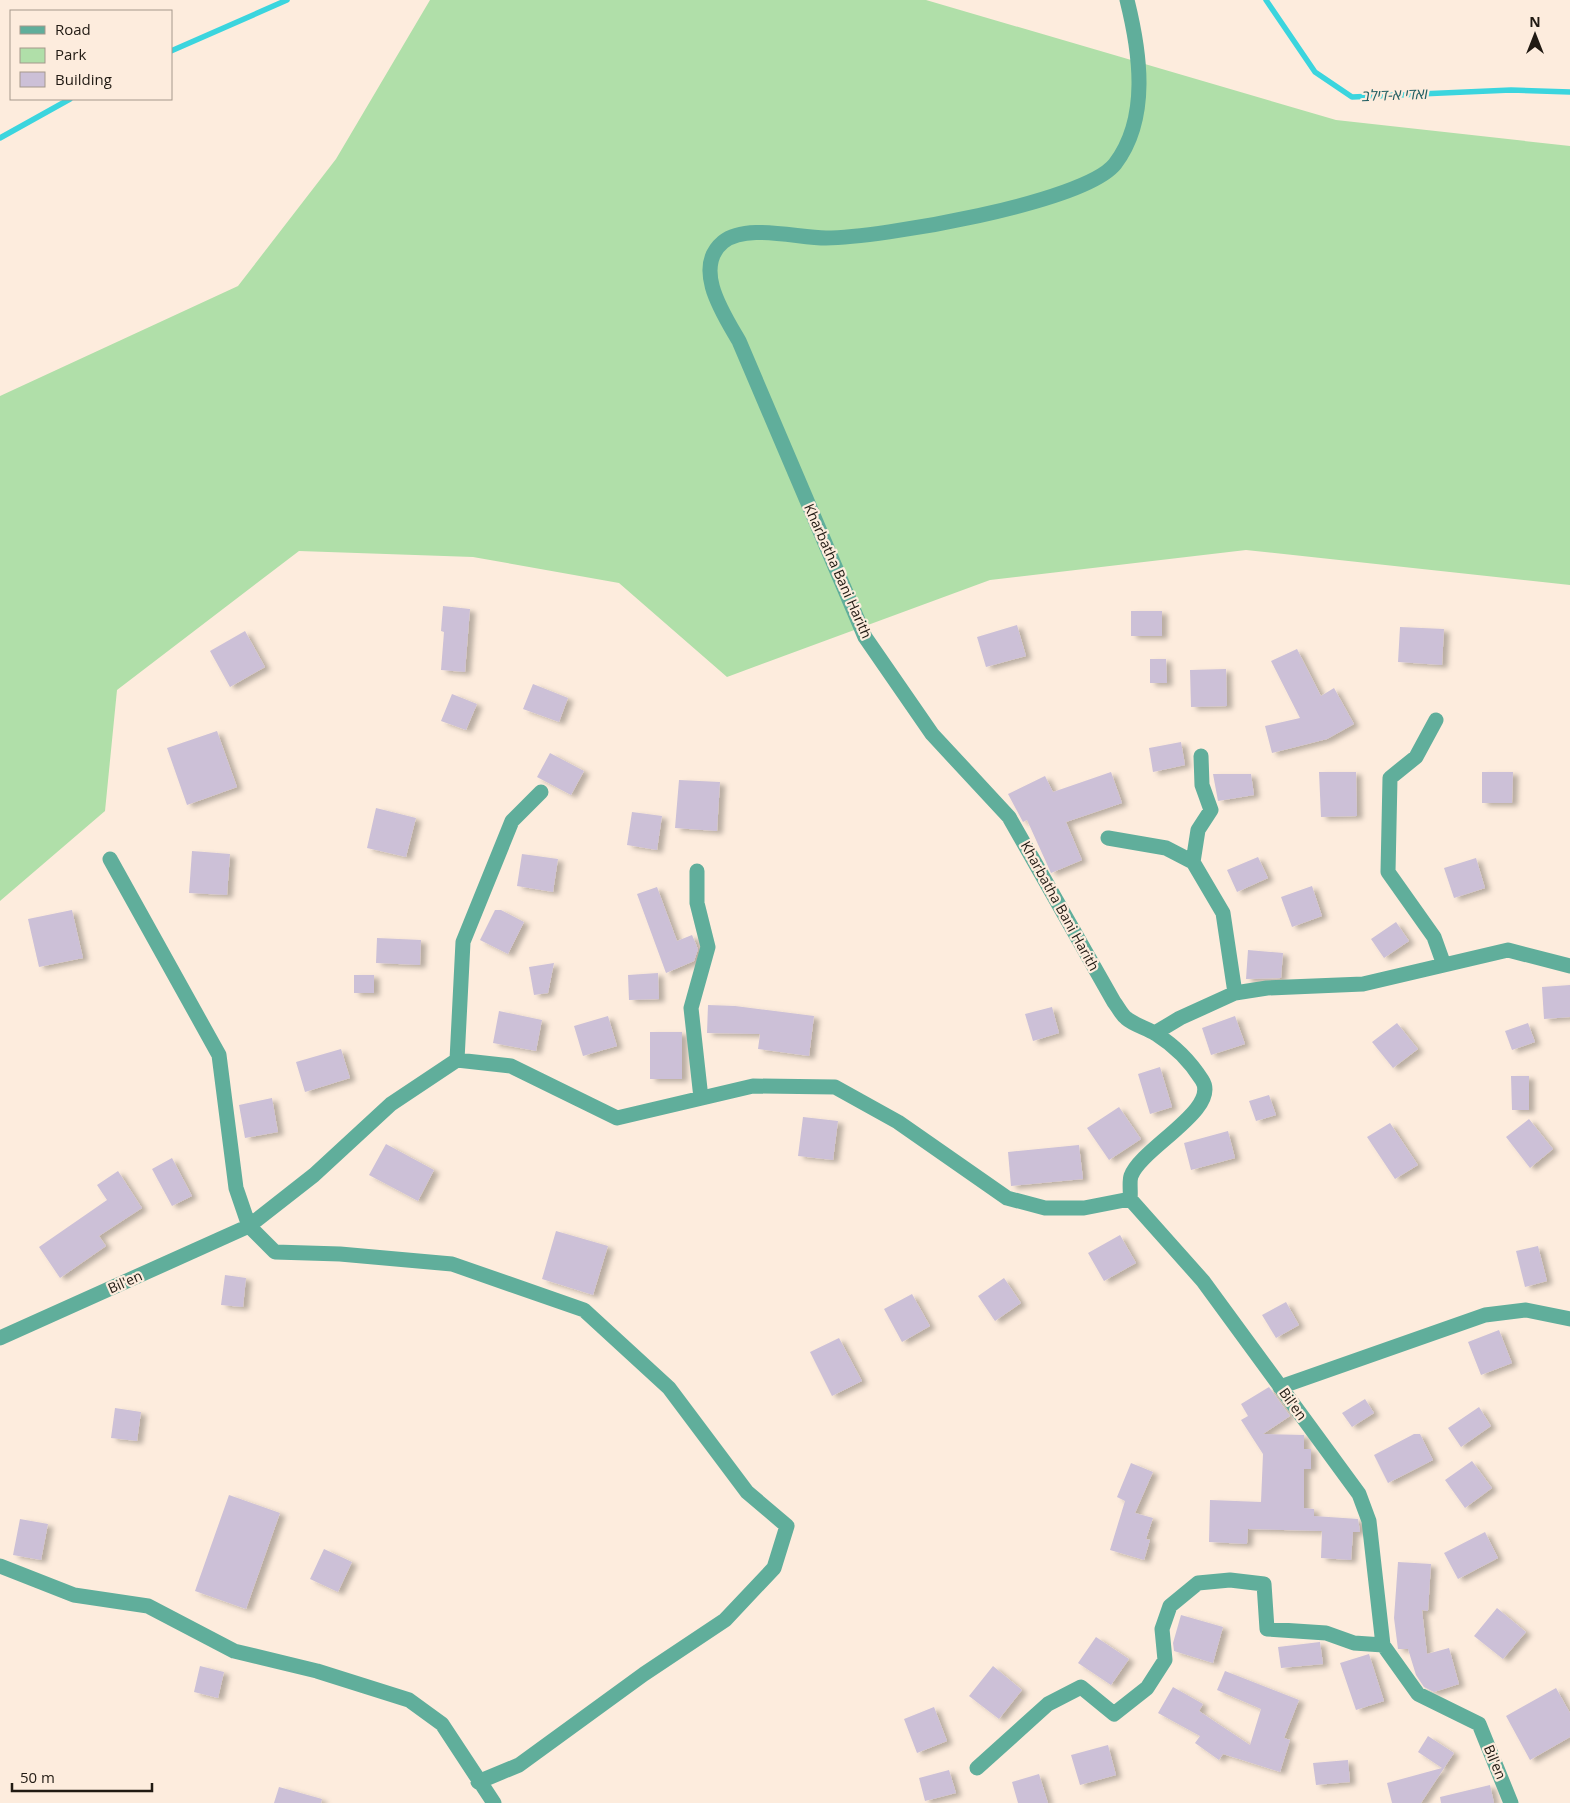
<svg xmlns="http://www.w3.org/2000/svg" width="1570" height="1803" viewBox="0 0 1570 1803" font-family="'Open Sans',Heebo,sans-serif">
	<defs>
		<filter id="shadow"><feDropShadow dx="5.5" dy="3" stdDeviation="2.5" flood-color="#0004"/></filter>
	</defs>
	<rect width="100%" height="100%" fill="#fdecdd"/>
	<path fill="#b0dfa9" d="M430 0H926L1336 120 1570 146V585L1246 550 990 580 727 677 619 583 473 557 299 551 117 690 105 811 0 901V396L238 286 336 159Z"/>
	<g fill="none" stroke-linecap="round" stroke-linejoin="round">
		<path stroke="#3bd5de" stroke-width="5.5" d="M1266 0 1315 72 1352 97 1511 90 1570 92
			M171 51 287 0
			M0 138 70 99"/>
	</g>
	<path fill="#ccc0d7" filter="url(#shadow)" d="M443 606 470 609 465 672 441 670 444 632 441 631Z
		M1131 611H1162V636H1131Z
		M1017 625 1026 656 986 667 977 637Z
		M1400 627 1444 629 1442 665 1398 662Z
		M245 631 265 667 230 687 210 651Z
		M1297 649 1321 696 1334 688 1354 724 1327 739 1272 753 1265 726 1300 718 1271 661Z
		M1150 659H1166L1167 683H1150Z
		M1226 669 1227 706 1191 707 1190 670Z
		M533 684 568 698 559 722 523 709Z
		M452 694 477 704 466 730 441 721Z
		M217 731 237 787 187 805 167 748Z
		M1181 742 1185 765 1153 772 1149 748Z
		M550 753 584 771 571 795 537 777Z
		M1111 772 1122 803 1066 822 1082 860 1051 873 1027 820 1023 822 1008 794 1045 776 1053 792Z
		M1319 772H1356L1357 816 1321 817Z
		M1482 772H1513L1512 803H1482Z
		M1213 774H1251L1254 795 1218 801Z
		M679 780 720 782 717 831 675 828Z
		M376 808 416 818 406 857 367 848Z
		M632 812 662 816 657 850 627 845Z
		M192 851 230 854 227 895 189 893Z
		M522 854 558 859 553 892 517 886Z
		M1258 857 1268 878 1237 892 1227 870Z
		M1476 858 1485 888 1454 898 1444 868Z
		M1312 886 1322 916 1292 927 1281 897Z
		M657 887 677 941 692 935 698 949 694 961 666 973 637 894Z
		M72 910 83 958 39 967 28 919Z
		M495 910H501L524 922 508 954 480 940Z
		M1396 922 1409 941 1384 958 1371 939Z
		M377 938 421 940 420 965 376 963Z
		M1248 950 1283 953 1281 978 1246 979Z
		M554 963 548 993 534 995 529 967Z
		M658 973 659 999 629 1000 628 975Z
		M354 975H374V993H354Z
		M1570 985V1017L1544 1019 1542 987Z
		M708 1005 735 1006 814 1016 809 1056 758 1049 760 1034 707 1033Z
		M1052 1007 1059 1033 1033 1041 1025 1014Z
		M499 1011 542 1020 536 1051 493 1043Z
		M608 1016 617 1046 583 1056 574 1026Z
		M1235 1016 1245 1044 1211 1055 1202 1028Z
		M1397 1023 1418 1049 1393 1068 1372 1042Z
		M1528 1023 1535 1042 1512 1050 1505 1031Z
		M650 1032H682V1079H650Z
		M341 1049 350 1078 305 1092 296 1062Z
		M1160 1067 1172 1107 1150 1114 1138 1074Z
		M1511 1076H1529V1110H1512Z
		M1269 1095 1276 1115 1256 1121 1249 1101Z
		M272 1098 278 1132 245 1138 239 1105Z
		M1119 1107 1141 1139 1109 1160 1087 1128Z
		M803 1117 838 1121 833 1160 798 1156Z
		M1529 1119 1553 1149 1530 1168 1506 1137Z
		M1390 1123 1418 1165 1395 1179 1367 1137Z
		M1228 1131 1235 1158 1191 1170 1184 1143Z
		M386 1144 434 1170 418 1201 369 1175Z
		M1079 1145 1083 1179 1011 1186 1008 1152Z
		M172 1158 192 1196 172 1206 152 1169Z
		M118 1171 142 1208 99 1236 106 1246 60 1278 39 1247 107 1200 97 1185Z
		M556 1231 608 1246 593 1295 542 1279Z
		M1120 1235 1136 1263 1104 1281 1088 1253Z
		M1538 1246 1547 1281 1525 1287 1516 1251Z
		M225 1275 246 1278 243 1307 221 1305Z
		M1004 1278 1021 1303 995 1321 978 1296Z
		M912 1294 930 1326 902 1342 884 1309Z
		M1286 1302 1299 1325 1276 1338 1262 1315Z
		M1499 1330 1512 1363 1481 1375 1468 1342Z
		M839 1338 862 1381 832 1396 810 1352Z
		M1269 1387 1290 1416 1263 1434 1304 1435V1449H1311V1469H1304V1508L1314 1509V1516L1358 1519 1360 1532H1353L1351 1560 1321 1558 1322 1531 1248 1529 1247 1544 1209 1542 1210 1500 1261 1502 1263 1454 1241 1420 1248 1416 1241 1404Z
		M1365 1399 1374 1413 1352 1427 1342 1413Z
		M1479 1407 1491 1426 1461 1447 1448 1428Z
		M115 1408 141 1412 137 1441 111 1438Z
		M1414 1434H1420L1433 1460 1388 1483 1374 1455Z
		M1472 1461 1492 1488 1465 1508 1445 1480Z
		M1131 1463 1153 1472 1135 1513 1153 1518 1146 1539 1150 1540 1144 1560 1110 1550 1125 1501 1117 1497Z
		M229 1495 280 1513 246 1609 195 1591Z
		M20 1519 48 1524 41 1560 13 1555Z
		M1485 1532 1498 1558 1458 1579 1444 1553Z
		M324 1549 352 1562 338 1592 310 1579Z
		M1398 1562 1431 1564 1428 1611 1422 1610 1427 1654 1449 1648 1459 1684 1434 1692 1424 1687 1416 1675 1408 1649H1398L1394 1618Z
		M1497 1608 1526 1632 1503 1659 1474 1636Z
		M1181 1615 1223 1627 1213 1663 1174 1651 1173 1643Z
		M1096 1637 1129 1659 1111 1685 1078 1663Z
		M1320 1642 1323 1664 1281 1668 1278 1647Z
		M1369 1654 1384 1701 1356 1710 1340 1663Z
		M200 1666 224 1672 218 1698 194 1692Z
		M993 1666 1022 1690 999 1719 969 1696Z
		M1225 1671 1299 1700 1284 1738 1290 1740 1280 1772 1223 1754 1219 1760 1195 1743 1200 1736 1158 1713 1173 1687 1203 1704 1199 1711 1250 1745 1261 1709 1217 1690Z
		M1556 1688 1570 1713V1737L1530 1760 1506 1716Z
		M934 1707 947 1741 917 1753 904 1719Z
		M1428 1736 1454 1753 1421 1803H1392L1387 1783 1442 1768 1418 1752Z
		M1108 1745 1116 1775 1080 1785 1071 1755Z
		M1348 1760 1350 1782 1316 1785 1313 1763Z
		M949 1770 956 1793 925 1801 919 1778Z
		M1039 1774 1048 1803H1018L1012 1782Z
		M1490 1785 1494 1803H1441L1440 1797Z
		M279 1787 322 1799 321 1803H274Z"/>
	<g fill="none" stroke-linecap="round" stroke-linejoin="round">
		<path stroke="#60ae9b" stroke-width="15" d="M1127 0C1140 52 1150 118 1115 164 1084 203 879 238 826 238 797 238 746 223 723 242 692 268 724 315 739 341L865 637 932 734 1009 817 1114 1002C1118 1007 1121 1014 1126 1018 1134 1025 1147 1028 1156 1034 1175 1046 1190 1061 1202 1080 1221 1109 1141 1148 1131 1176 1129 1182 1131 1192 1130 1199L1203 1281 1359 1494 1369 1521 1383 1645 1418 1694 1479 1724 1511 1803
			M1436 720 1416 757 1390 778 1388 872 1434 937 1444 965
			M1108 838 1166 848 1193 862 1223 913 1235 993
			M110 859 219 1055 236 1188 249 1226 314 1175 391 1104 457 1060 511 1066 617 1118 753 1086 835 1087 898 1122 1007 1198 1045 1208H1084L1130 1199
			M1193 862 1198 830 1211 810 1202 785 1201 756
			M697 871V903L708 947 691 1008 701 1098
			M1155 1033 1180 1018 1235 993 1267 988 1363 984 1508 950 1570 966
			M457 1060 463 942 512 821 541 792
			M0 1338 249 1226 275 1252 340 1254 452 1264 584 1310 669 1388 747 1492 787 1526 774 1568 725 1620 644 1674 519 1765 478 1782
			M1280 1387 1485 1315 1526 1310 1570 1319
			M0 1566 74 1595 148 1606 234 1651 317 1671 409 1700 442 1724 494 1803
			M977 1768 1048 1704 1081 1687 1114 1714 1147 1688 1165 1660 1162 1629 1170 1606 1198 1583 1230 1580 1264 1584 1267 1629 1326 1633 1354 1643 1383 1645"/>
	</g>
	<g text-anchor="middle" stroke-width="4.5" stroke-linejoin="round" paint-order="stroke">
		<g font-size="14" fill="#211a13" stroke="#fdecdd">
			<text transform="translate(838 571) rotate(66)" y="5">Kharbatha Bani Harith</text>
			<text transform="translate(1060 906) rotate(61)" y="5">Kharbatha Bani Harith</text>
			<text transform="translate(125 1282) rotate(-24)" y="5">Bil'en</text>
			<text transform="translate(1293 1404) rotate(54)" y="5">Bil'en</text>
			<text transform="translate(1495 1762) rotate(67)" y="5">Bil'en</text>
		</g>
		<g font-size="15" font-style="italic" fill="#246064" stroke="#fdecdd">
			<text transform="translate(1395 95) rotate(-2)" y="5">ואדי א-דילב</text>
		</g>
	</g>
	<rect x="10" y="10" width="162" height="90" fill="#fdecdd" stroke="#a5988c"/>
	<rect x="20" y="26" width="25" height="8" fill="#60ae9b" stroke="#a5988c"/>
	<text x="55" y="35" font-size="15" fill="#211a13">Road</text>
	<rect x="20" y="48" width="25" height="15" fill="#b0dfa9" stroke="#a5988c"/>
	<text x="55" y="60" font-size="15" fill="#211a13">Park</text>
	<rect x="20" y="72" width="25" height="15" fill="#ccc0d7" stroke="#a5988c"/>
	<text x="55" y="85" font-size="15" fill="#211a13">Building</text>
	<g transform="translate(1535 35)" stroke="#fdecdd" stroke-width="4" paint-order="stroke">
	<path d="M0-4L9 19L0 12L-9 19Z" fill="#211a13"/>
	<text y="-8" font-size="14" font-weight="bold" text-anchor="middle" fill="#211a13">N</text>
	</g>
	<path d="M12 1783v8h140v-8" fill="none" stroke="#211a13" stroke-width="2.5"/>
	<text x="20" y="1783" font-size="15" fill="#211a13" stroke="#fdecdd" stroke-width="4" paint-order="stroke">50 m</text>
</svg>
